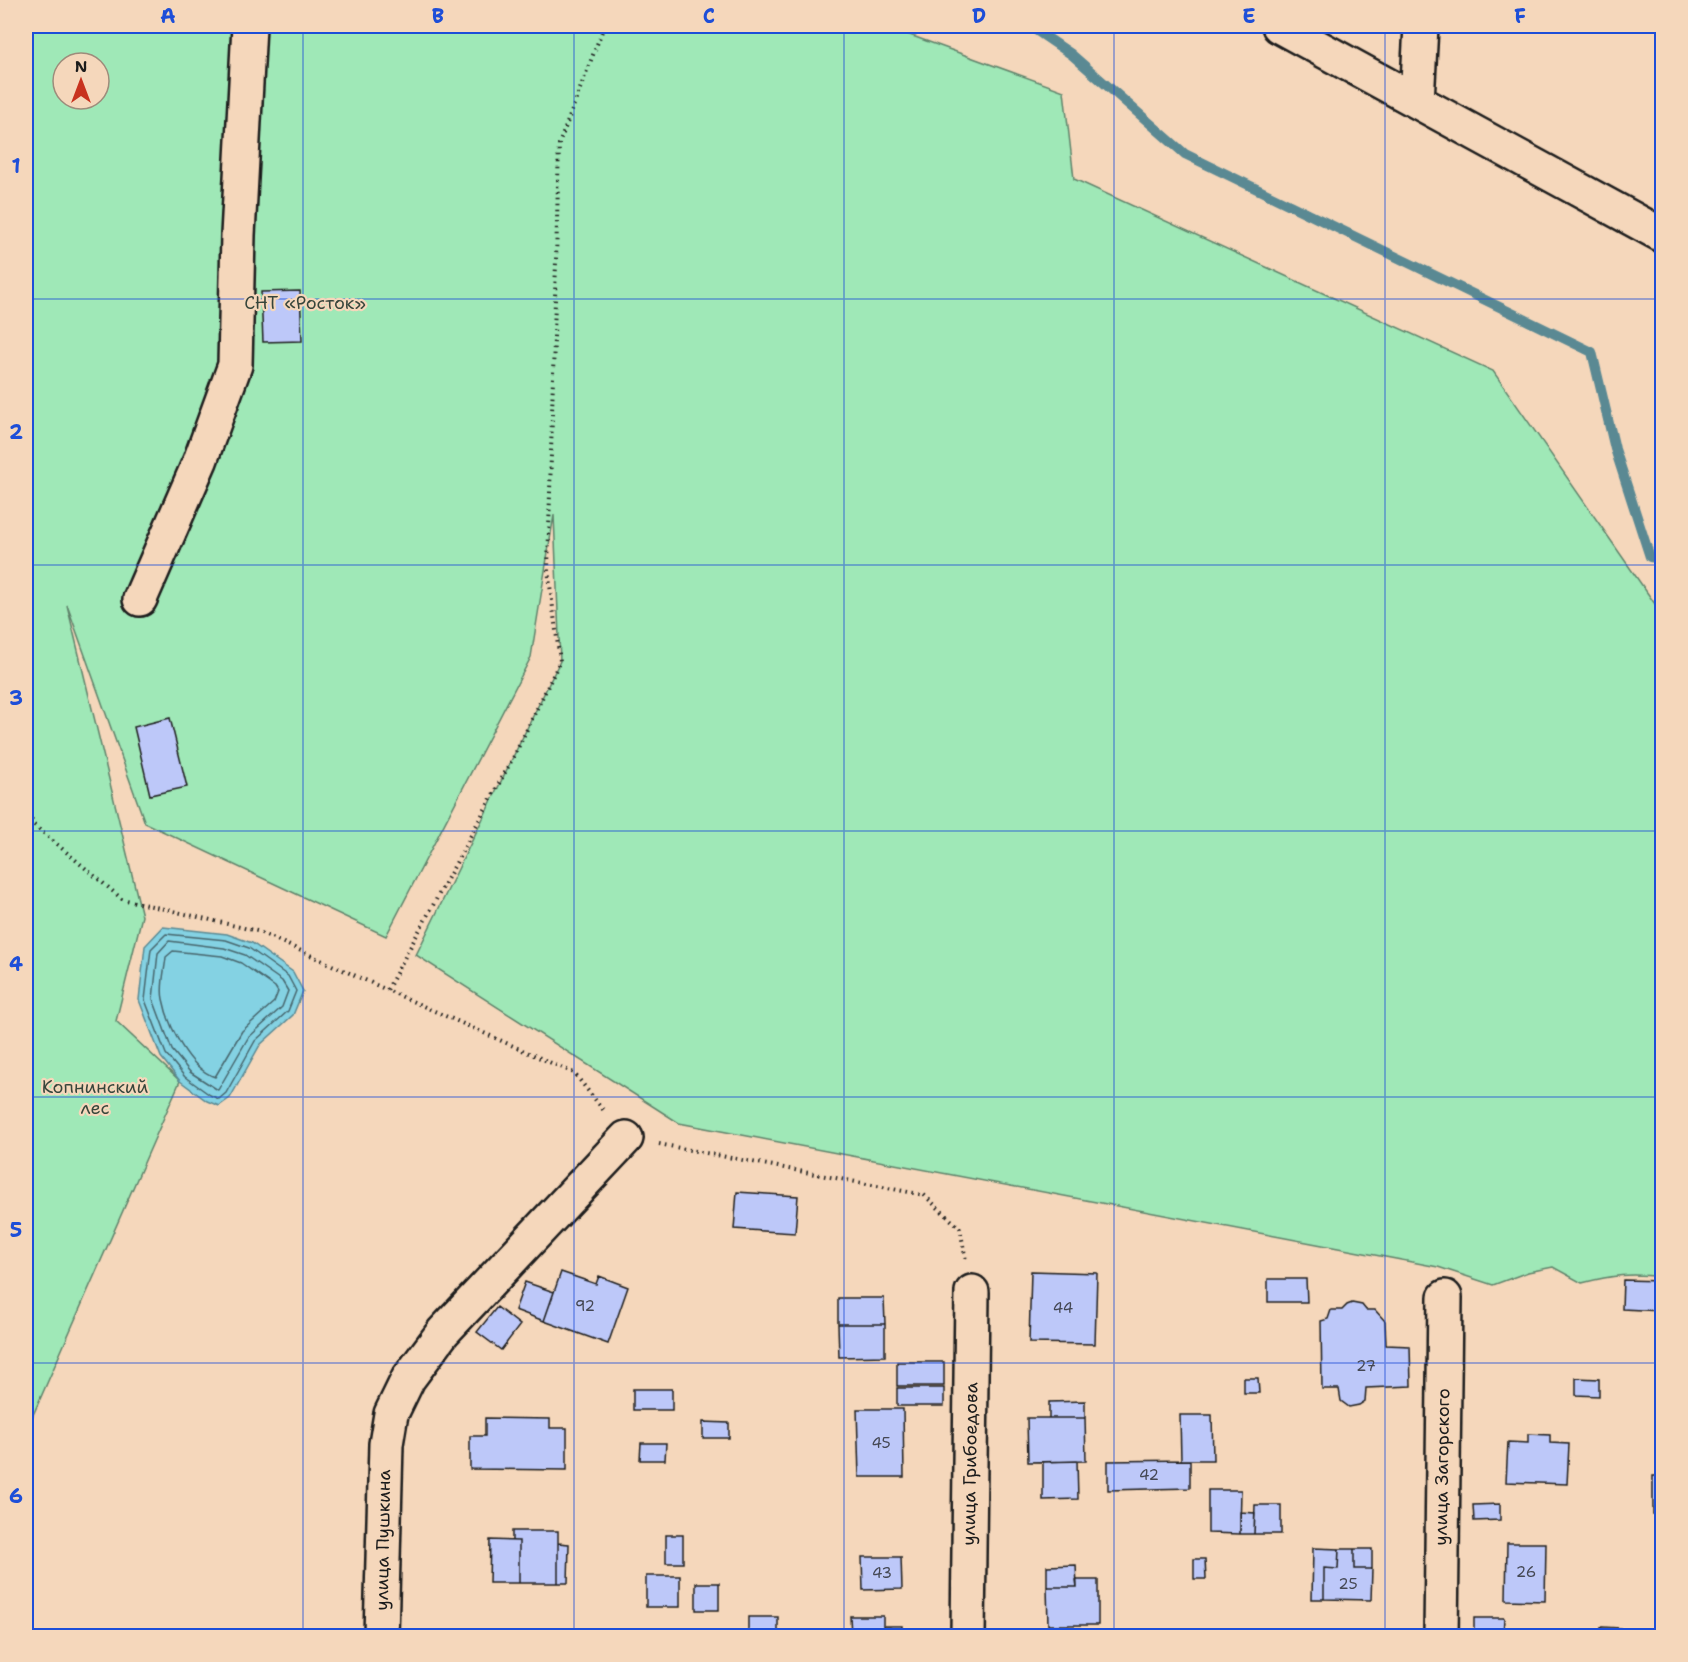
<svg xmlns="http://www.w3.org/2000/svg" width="1688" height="1662" viewBox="0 0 1688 1662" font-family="'Shantell Sans',sans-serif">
	<rect width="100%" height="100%" fill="#f5d7bb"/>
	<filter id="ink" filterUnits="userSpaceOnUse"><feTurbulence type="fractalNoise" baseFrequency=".0167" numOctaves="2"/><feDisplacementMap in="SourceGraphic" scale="12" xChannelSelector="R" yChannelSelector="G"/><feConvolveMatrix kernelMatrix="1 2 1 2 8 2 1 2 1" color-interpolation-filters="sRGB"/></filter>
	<g filter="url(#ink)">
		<path fill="#9fe8b7" stroke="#5e826a" stroke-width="1.5" fill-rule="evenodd" d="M26 26H885L1064 91 1074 179 1493 371 1662 614V1277C1630 1273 1613 1275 1582 1283L1553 1267 1528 1272 1493 1285 1438 1267 679 1123 416 955 560 661 554 515 531 657 386 936 145 823 67 605 142 916 116 1021 180 1081 26 1431ZM63 63H99V99H63Z"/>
		<path fill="#84d2e3" stroke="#5a8993" stroke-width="1.5" d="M163 927 227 934 252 943 293 972 303 991 293 1015 260 1045 230 1098 219 1106 207 1101 180 1081 161 1057 139 1000 145 946Z"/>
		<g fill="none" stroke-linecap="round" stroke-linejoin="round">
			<path stroke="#46656c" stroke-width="1.5" d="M166 934 226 940 249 948 288 976 296 991 288 1011 255 1041 226 1093 219 1099 210 1095 185 1077 166 1054 145 1000 151 949Z
				M169 941 224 948 245 955 282 981 288 991 282 1007 248 1038 218 1090 190 1072 172 1050 153 999 158 953Z
				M173 951 222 956 241 963 275 987 278 992 274 1002 242 1031 215 1077C188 1068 168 1025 163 999 160 987 165 969 166 957Z"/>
			<path stroke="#5a8993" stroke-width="10" d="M1030 26 1071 54 1185 154 1592 352 1615 449 1650 557 1662 559"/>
		</g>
		<path fill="#bdc8f9" stroke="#1c1c1c" stroke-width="1.5" d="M300 291 302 341 263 342 261 292Z
			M170 718 187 787 150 795 134 727Z
			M737 1192 798 1196 795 1233 734 1229Z
			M1031 1271 1097 1273 1095 1344 1029 1343Z
			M561 1272 596 1284 599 1276 628 1287 608 1344 544 1321Z
			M1268 1279H1306L1307 1302H1268Z
			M1623 1280 1662 1281V1311L1622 1309Z
			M525 1282 554 1292 544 1321 515 1310Z
			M838 1298H884L885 1324H838Z
			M1352 1303 1362 1305 1366 1310H1375L1385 1321 1386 1345 1410 1346 1411 1386 1366 1388 1365 1401 1359 1405 1349 1407 1341 1401 1339 1389H1322L1321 1321 1328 1319 1331 1310H1342L1347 1305Z
			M497 1307 520 1325 501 1350 477 1332Z
			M838 1324H885V1356L839 1357Z
			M897 1362H944V1386H897Z
			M1244 1378H1258L1259 1393H1244Z
			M1576 1378 1599 1379V1396L1576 1395Z
			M897 1388H944V1406H897Z
			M633 1389H672V1410H633Z
			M1085 1401V1418H1049V1402Z
			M857 1409H903L904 1477H859Z
			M1180 1415H1212L1213 1460H1181Z
			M485 1418 550 1419V1428H567V1470L470 1469V1436H485Z
			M1027 1418H1085L1086 1461 1028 1462Z
			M703 1422 729 1423V1438H703Z
			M1528 1434 1550 1435V1443L1569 1444 1567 1484 1506 1482 1508 1442 1528 1443Z
			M641 1443H666L665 1460H640Z
			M1190 1460V1488L1108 1490V1461Z
			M1077 1461 1078 1499 1043 1500V1462Z
			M1653 1476H1662V1515L1653 1514Z
			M1208 1490H1241L1240 1534 1208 1533Z
			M1500 1504V1520L1474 1521 1473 1505Z
			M1255 1505H1281V1534H1254Z
			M1240 1512 1255 1513 1254 1534H1240Z
			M512 1531H558V1583H519V1541H512Z
			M666 1535H683V1563H666Z
			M490 1540 519 1541V1583H489Z
			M558 1543 569 1544 568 1583H558Z
			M1507 1543H1546L1545 1601 1506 1600Z
			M1313 1548 1339 1549 1338 1569 1324 1568V1599H1312Z
			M1339 1549H1354V1569H1372L1371 1600 1324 1599V1568L1338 1569Z
			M1354 1549H1372V1569H1354Z
			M862 1557H901L902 1589 863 1590Z
			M1194 1559H1205L1206 1579H1194Z
			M1076 1565 1077 1587H1047V1566Z
			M646 1576H680V1607H646Z
			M1076 1580H1098V1625H1048L1047 1587H1077Z
			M696 1583H719V1610H696Z
			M850 1616H883V1626H902V1636H878V1632H861L862 1636H851Z
			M748 1617H778V1635H748Z
			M1474 1618H1504L1503 1636H1474Z
			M1601 1627 1620 1628V1636H1601Z
			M861 1632H878V1636H862Z"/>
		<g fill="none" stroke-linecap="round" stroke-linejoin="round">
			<defs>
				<path id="minor" d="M1279 26 1662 235
					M1417 101 1421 26
					M140 599 200 461 235 365 238 235 249 26
					M381 1636 386 1444 391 1414 408 1379 443 1332 626 1138
					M968 1636 972 1292
					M1441 1636 1445 1297"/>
			</defs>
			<use href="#minor" stroke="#1c1c1c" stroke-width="38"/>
			<path stroke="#1c1c1c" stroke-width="4" stroke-dasharray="1.5 4.5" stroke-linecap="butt" d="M604 26 559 144 548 570 560 661 514 756 387 990 574 1073 605 1112
				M26 809 34 825 122 899 257 931 387 990
				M659 1144 924 1195 960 1228 966 1261"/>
			<use href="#minor" stroke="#f5d7bb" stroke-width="33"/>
		</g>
	</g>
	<path fill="none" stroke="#1d4ed8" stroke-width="1.5" stroke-opacity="0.55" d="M303 26V1636M574 26V1636M844 26V1636M1114 26V1636M1385 26V1636M26 299H1662M26 565H1662M26 831H1662M26 1097H1662M26 1363H1662"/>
	<g text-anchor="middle" stroke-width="4.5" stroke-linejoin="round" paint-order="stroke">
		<g font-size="15" fill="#444753">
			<text x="585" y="1311">92</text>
			<text x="1063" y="1313">44</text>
			<text x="1366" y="1371">27</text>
			<text x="881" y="1448">45</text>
			<text x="1149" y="1480">42</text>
			<text x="1526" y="1577">26</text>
			<text x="882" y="1578">43</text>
			<text x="1348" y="1589">25</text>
		</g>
		<g font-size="18" fill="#36453b" stroke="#f5d7bb">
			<text x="305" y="309">СНТ «Росток»</text>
			<text x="95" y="1093">Копнинский<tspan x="95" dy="21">лес</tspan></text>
		</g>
		<g font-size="18" fill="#1c1c1c" stroke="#f5d7bb">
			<text transform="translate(970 1464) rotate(-89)" y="6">улица Грибоедова</text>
			<text transform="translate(1442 1467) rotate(-89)" y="6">улица Загорского</text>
			<text transform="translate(383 1540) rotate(-89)" y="6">улица Пушкина</text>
		</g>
	</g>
	<rect width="1688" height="1662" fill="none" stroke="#f5d7bb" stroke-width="66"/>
	<g transform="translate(81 81)"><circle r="28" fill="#f5d7bb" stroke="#9e8c7b" stroke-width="1.5"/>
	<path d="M0-4.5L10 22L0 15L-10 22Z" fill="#c8321e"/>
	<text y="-9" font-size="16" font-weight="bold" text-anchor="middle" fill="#1c1c1c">N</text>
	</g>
	<rect x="33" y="33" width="1622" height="1596" fill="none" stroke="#1d4ed8" stroke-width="2"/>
	<g font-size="20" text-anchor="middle" font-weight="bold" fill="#1d4ed8">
		<text x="168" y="23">A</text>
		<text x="438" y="23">B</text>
		<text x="709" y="23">C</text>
		<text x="979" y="23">D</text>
		<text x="1249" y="23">E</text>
		<text x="1520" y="23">F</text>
		<text x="16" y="173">1</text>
		<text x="16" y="439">2</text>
		<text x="16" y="705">3</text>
		<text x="16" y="971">4</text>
		<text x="16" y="1237">5</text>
		<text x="16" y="1503">6</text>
	</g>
</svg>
